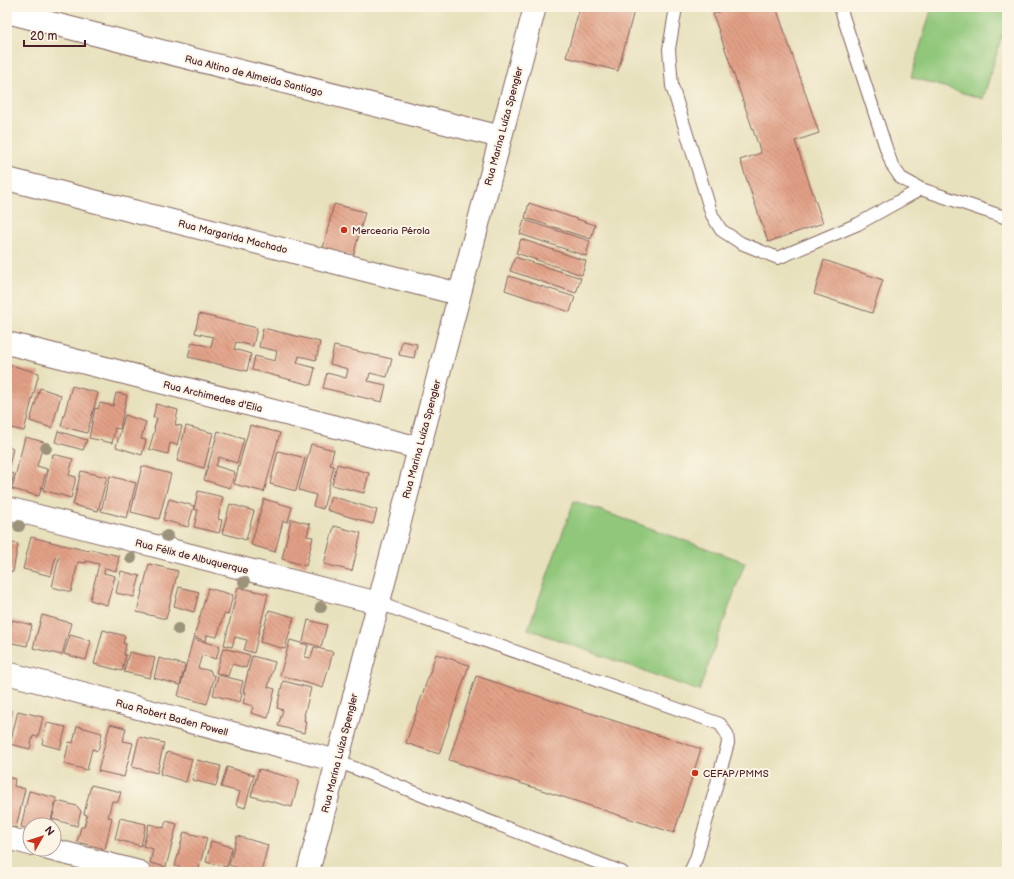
<svg xmlns="http://www.w3.org/2000/svg" width="1014" height="879" viewBox="0 0 1014 879" font-family="'Balsamiq Sans',sans-serif">
	<defs>
		<pattern id="building-back-hatch" width="6" height="6" patternUnits="userSpaceOnUse"><rect width="6" height="6" fill="#e2a086"/><path d="M-1 5l2 2M0 0l6 6M5-1l2 2" fill="none" stroke="#b9826e"/></pattern>
	</defs>
	<rect width="100%" height="100%" fill="#fcf5e5"/>
	<filter id="ink" filterUnits="userSpaceOnUse"><feTurbulence type="fractalNoise" baseFrequency=".025" numOctaves="2"/><feDisplacementMap in="SourceGraphic" scale="8" xChannelSelector="R" yChannelSelector="G"/><feConvolveMatrix kernelMatrix="1 2 1 2 8 2 1 2 1" color-interpolation-filters="sRGB"/></filter>
	<filter id="wash" filterUnits="userSpaceOnUse"><feTurbulence type="fractalNoise" baseFrequency=".012" numOctaves="4" result="noise"/><feDisplacementMap in="SourceGraphic" scale="16" xChannelSelector="R" yChannelSelector="G"/><feGaussianBlur stdDeviation="0.9" result="paint"/><feColorMatrix in="noise" values="0 0 0 0 0 0 0 0 0 0 0 0 0 0 0 0 0 1.4 0 .05"/><feComposite in="paint" operator="in"/></filter>
	<g filter="url(#wash)">
		<rect width="100%" height="100%" fill="#e8e1bd"/>
		<path fill="#90c77a" stroke="#6d7352" d="M932 7H1007V19L983 99 911 77Z
			M574 501 745 562 699 691 528 629Z"/>
		<g id="blocks">
			<path fill="url(#building-back-hatch)" d="M580 7H635L618 71 566 57Z
				M731 7H776L819 133 795 141 823 223 768 242 740 160 761 153 713 14Z
				M529 203 595 225 591 239 525 218Z
				M334 204 365 212 353 257 323 248Z
				M524 220 590 241 586 256 520 234Z
				M521 239 586 261 582 275 516 253Z
				M515 257 581 278 576 293 510 271Z
				M824 260 883 280 872 313 814 294Z
				M509 276 575 297 570 312 505 290Z
				M199 314 257 328 253 346 236 342 234 349 251 354 247 371 188 357 192 342 211 347 213 337 195 333Z
				M263 328 320 342 316 360 299 356 297 363 315 368 311 385 252 370 255 356 275 361 277 351 259 347Z
				M402 341 417 344 414 358 399 355Z
				M334 346 392 359 387 377 370 373 368 381 386 385 382 402 323 388 327 373 346 378 348 369 330 364Z
				M10 365 39 373 24 431 7 427V378Z
				M72 386 98 393 87 433 61 426Z
				M40 388 61 395 52 428 30 421Z
				M116 393 127 395 120 429 115 428 112 443 89 438 95 408 98 409 100 403 113 406Z
				M156 404 178 410 175 425 182 426 177 445 170 443 168 454 149 449 155 429H154L157 418H153Z
				M125 415 146 422 141 439 146 440 142 455 116 447Z
				M250 425 280 433 264 492 234 484Z
				M186 426 213 433 204 468 177 461Z
				M58 431 87 440 83 450 55 442Z
				M218 431 244 439 237 463 219 457 216 466 235 472 230 488 204 480Z
				M25 437 44 442 37 466 47 469 39 496 12 489Z
				M311 444 334 450 330 465 334 466 323 509 313 506 316 495 299 490Z
				M7 446 13 448 8 471H7Z
				M278 451 305 458 296 491 270 484Z
				M53 454 73 459 69 475 76 477 71 498 43 490Z
				M337 464 369 473 364 493 332 485Z
				M142 466 171 474 159 519 131 512Z
				M81 471 107 477 98 511 73 505Z
				M7 472 14 474 10 489 7 488Z
				M110 476 136 483 127 518 101 511Z
				M198 491 223 497 218 519 222 520 219 533 194 527 198 510 194 509Z
				M331 496 377 510 373 524 327 510Z
				M169 499 194 506 188 527 163 520Z
				M264 499 292 507 288 522 283 521 275 552 251 545Z
				M230 504 254 511 246 540 222 533Z
				M291 519 310 524 307 536 313 537 306 566 282 559Z
				M334 526 361 533 352 571 324 564Z
				M31 537 59 544 89 551 90 549 119 556 116 571 105 568 104 573 115 576 107 605 90 600 99 564 86 561V563L78 562 71 592 52 587 59 557 56 556 51 576 23 569Z
				M7 542 18 544 13 572 7 571Z
				M149 564 178 571 166 619 137 612Z
				M121 571 140 576 134 597 116 593Z
				M179 587 199 592 194 612 174 606Z
				M238 587 268 594 254 653 244 650 247 640 235 637 232 647 224 645Z
				M208 588 233 595 228 615 224 614 217 637 207 635 206 641 194 637Z
				M269 610 294 617 285 649 260 642Z
				M42 615 71 623 62 655 33 648Z
				M12 620 32 625 27 646 7 642Z
				M308 620 327 625 321 647 303 642Z
				M103 630 125 636 123 643 126 644 124 655H126L122 671 94 664Z
				M70 635 91 641 86 660 64 654Z
				M193 639 220 646 216 659 202 655 198 668 211 671V674L215 676 207 704 178 696Z
				M290 640 308 645 305 657 311 658 314 647 333 652 323 688 280 675Z
				M223 648 250 655 246 668 232 664 228 676 216 673Z
				M129 652 155 658 150 678 124 672Z
				M436 654 469 665 439 754 406 743Z
				M252 656 275 662 268 687 275 689 268 718 251 713 253 706 243 703 246 692H243Z
				M159 658 185 665 180 685 154 678Z
				M218 675 243 681 240 693 242 694 240 702 213 695Z
				M476 676 701 749 674 833 449 760Z
				M283 681 311 688 304 716H305L304 721H306L304 733 278 726 283 710 277 708Z
				M7 710 12 711 8 729H7Z
				M18 711 43 717 38 737 33 736 30 749 10 744Z
				M47 723 66 727 60 749 42 744Z
				M110 724 126 728 123 741 133 743 124 777 98 771Z
				M77 726 102 733 98 751 92 749 87 770 64 764 69 742 73 743Z
				M139 737 164 743 157 773 132 767Z
				M167 752 192 759 186 782 160 774Z
				M197 760 221 766 216 786 192 780Z
				M227 767 254 775 245 808 236 805 240 792 221 787Z
				M259 769 299 780 292 807 251 796Z
				M7 777 15 779 14 786 25 789 16 828 7 826Z
				M91 785 121 792 118 802 112 801 108 817 112 818 105 849 77 842 81 827H84L87 815 84 814Z
				M29 791 56 798 50 825H30V829L21 827Z
				M57 801 77 806 81 811 77 826 52 819Z
				M120 818 146 824 141 846 115 839Z
				M166 821 177 824 166 867 150 863 153 849 143 846 149 824 164 828Z
				M184 832 207 838 198 872 175 866Z
				M237 836 268 845 261 872H251L229 865Z
				M211 841 232 847 227 867 206 862Z"/>
		</g>
	</g>
	<g filter="url(#ink)">
		<use href="#blocks" fill-opacity="0" stroke="#81635e" stroke-width="1"/>
		<g fill="none" stroke-linecap="round" stroke-linejoin="round">
			<defs>
				<path id="lane" d="M676 7 669 49 672 86 712 215 721 230 741 243 778 258 858 224 921 189
					M840 7 886 148 892 165 901 178 921 189 1007 218
					M378 603 720 724 727 734 728 743 696 859 690 872
					M337 761 431 799 622 872"/>
				<path id="street" d="M7 12 501 137
					M7 179 459 294
					M7 343 419 448
					M7 508 378 603
					M7 673 337 761
					M7 838 30 844
					M49 849 139 872"/>
				<path id="secondary" d="M308 872 535 7"/>
			</defs>
			<use href="#lane" stroke="#81635e" stroke-width="14"/>
			<use href="#street" stroke="#81635e" stroke-width="24"/>
			<use href="#secondary" stroke="#81635e" stroke-width="24"/>
			<use href="#lane" stroke="#fff" stroke-width="12"/>
			<use href="#street" stroke="#fff" stroke-width="22"/>
			<use href="#secondary" stroke="#fff" stroke-width="22"/>
		</g>
		<g fill="#9d927a">
			<circle cx="46" cy="448" r="6"/>
			<circle cx="19" cy="526" r="6"/>
			<circle cx="167" cy="536" r="6"/>
			<circle cx="131" cy="558" r="6"/>
			<circle cx="244" cy="582" r="6"/>
			<circle cx="321" cy="607" r="6"/>
			<circle cx="178" cy="629" r="6"/>
		</g>
	</g>
	<g fill="#c8321e" stroke="#fcf5e5" stroke-width="1.5">
		<circle cx="344" cy="230" r="4"/>
		<circle cx="695" cy="773" r="4"/>
	</g>
	<g text-anchor="middle" stroke-width="4" stroke-linejoin="round" paint-order="stroke">
		<g font-size="10" fill="#4a1f2b" stroke="#fcf5e5">
			<text transform="translate(254 75) rotate(14)" y="4">Rua Altino de Almeida Santiago</text>
			<text transform="translate(503 126) rotate(-75)" y="4">Rua Marina Luíza Spengler</text>
			<text transform="translate(233 236) rotate(14)" y="4">Rua Margarida Machado</text>
			<text transform="translate(213 396) rotate(14)" y="4">Rua Archimedes d'Elia</text>
			<text transform="translate(421 439) rotate(-75)" y="4">Rua Marina Luíza Spengler</text>
			<text transform="translate(192 556) rotate(14)" y="4">Rua Félix de Albuquerque</text>
			<text transform="translate(172 717) rotate(15)" y="4">Rua Robert Baden Powell</text>
			<text transform="translate(339 753) rotate(-76)" y="4">Rua Marina Luíza Spengler</text>
		</g>
		<g font-size="10" fill="#4a1f2b" stroke="#fcf5e5" text-anchor="start">
			<text x="352" y="234">Mercearia Pérola</text>
			<text x="703" y="777">CEFAP/PMMS</text>
		</g>
	</g>
	<rect width="1014" height="879" fill="none" stroke="#fcf5e5" stroke-width="24"/>
	<g transform="translate(42 837) rotate(51)"><circle r="19" fill="#fcf5e5" stroke="#b59f9b"/>
	<path d="M0-3L7 15L0 10L-7 15Z" fill="#c8321e"/>
	<text y="-6" font-size="11" font-weight="bold" text-anchor="middle" fill="#4a1f2b">N</text>
	</g>
	<path d="M24 40v6h61v-6" fill="none" stroke="#4a1f2b" stroke-width="2"/>
	<text x="30" y="40" font-size="12" fill="#4a1f2b" stroke="#fcf5e5" stroke-width="3" paint-order="stroke">20 m</text>
</svg>
